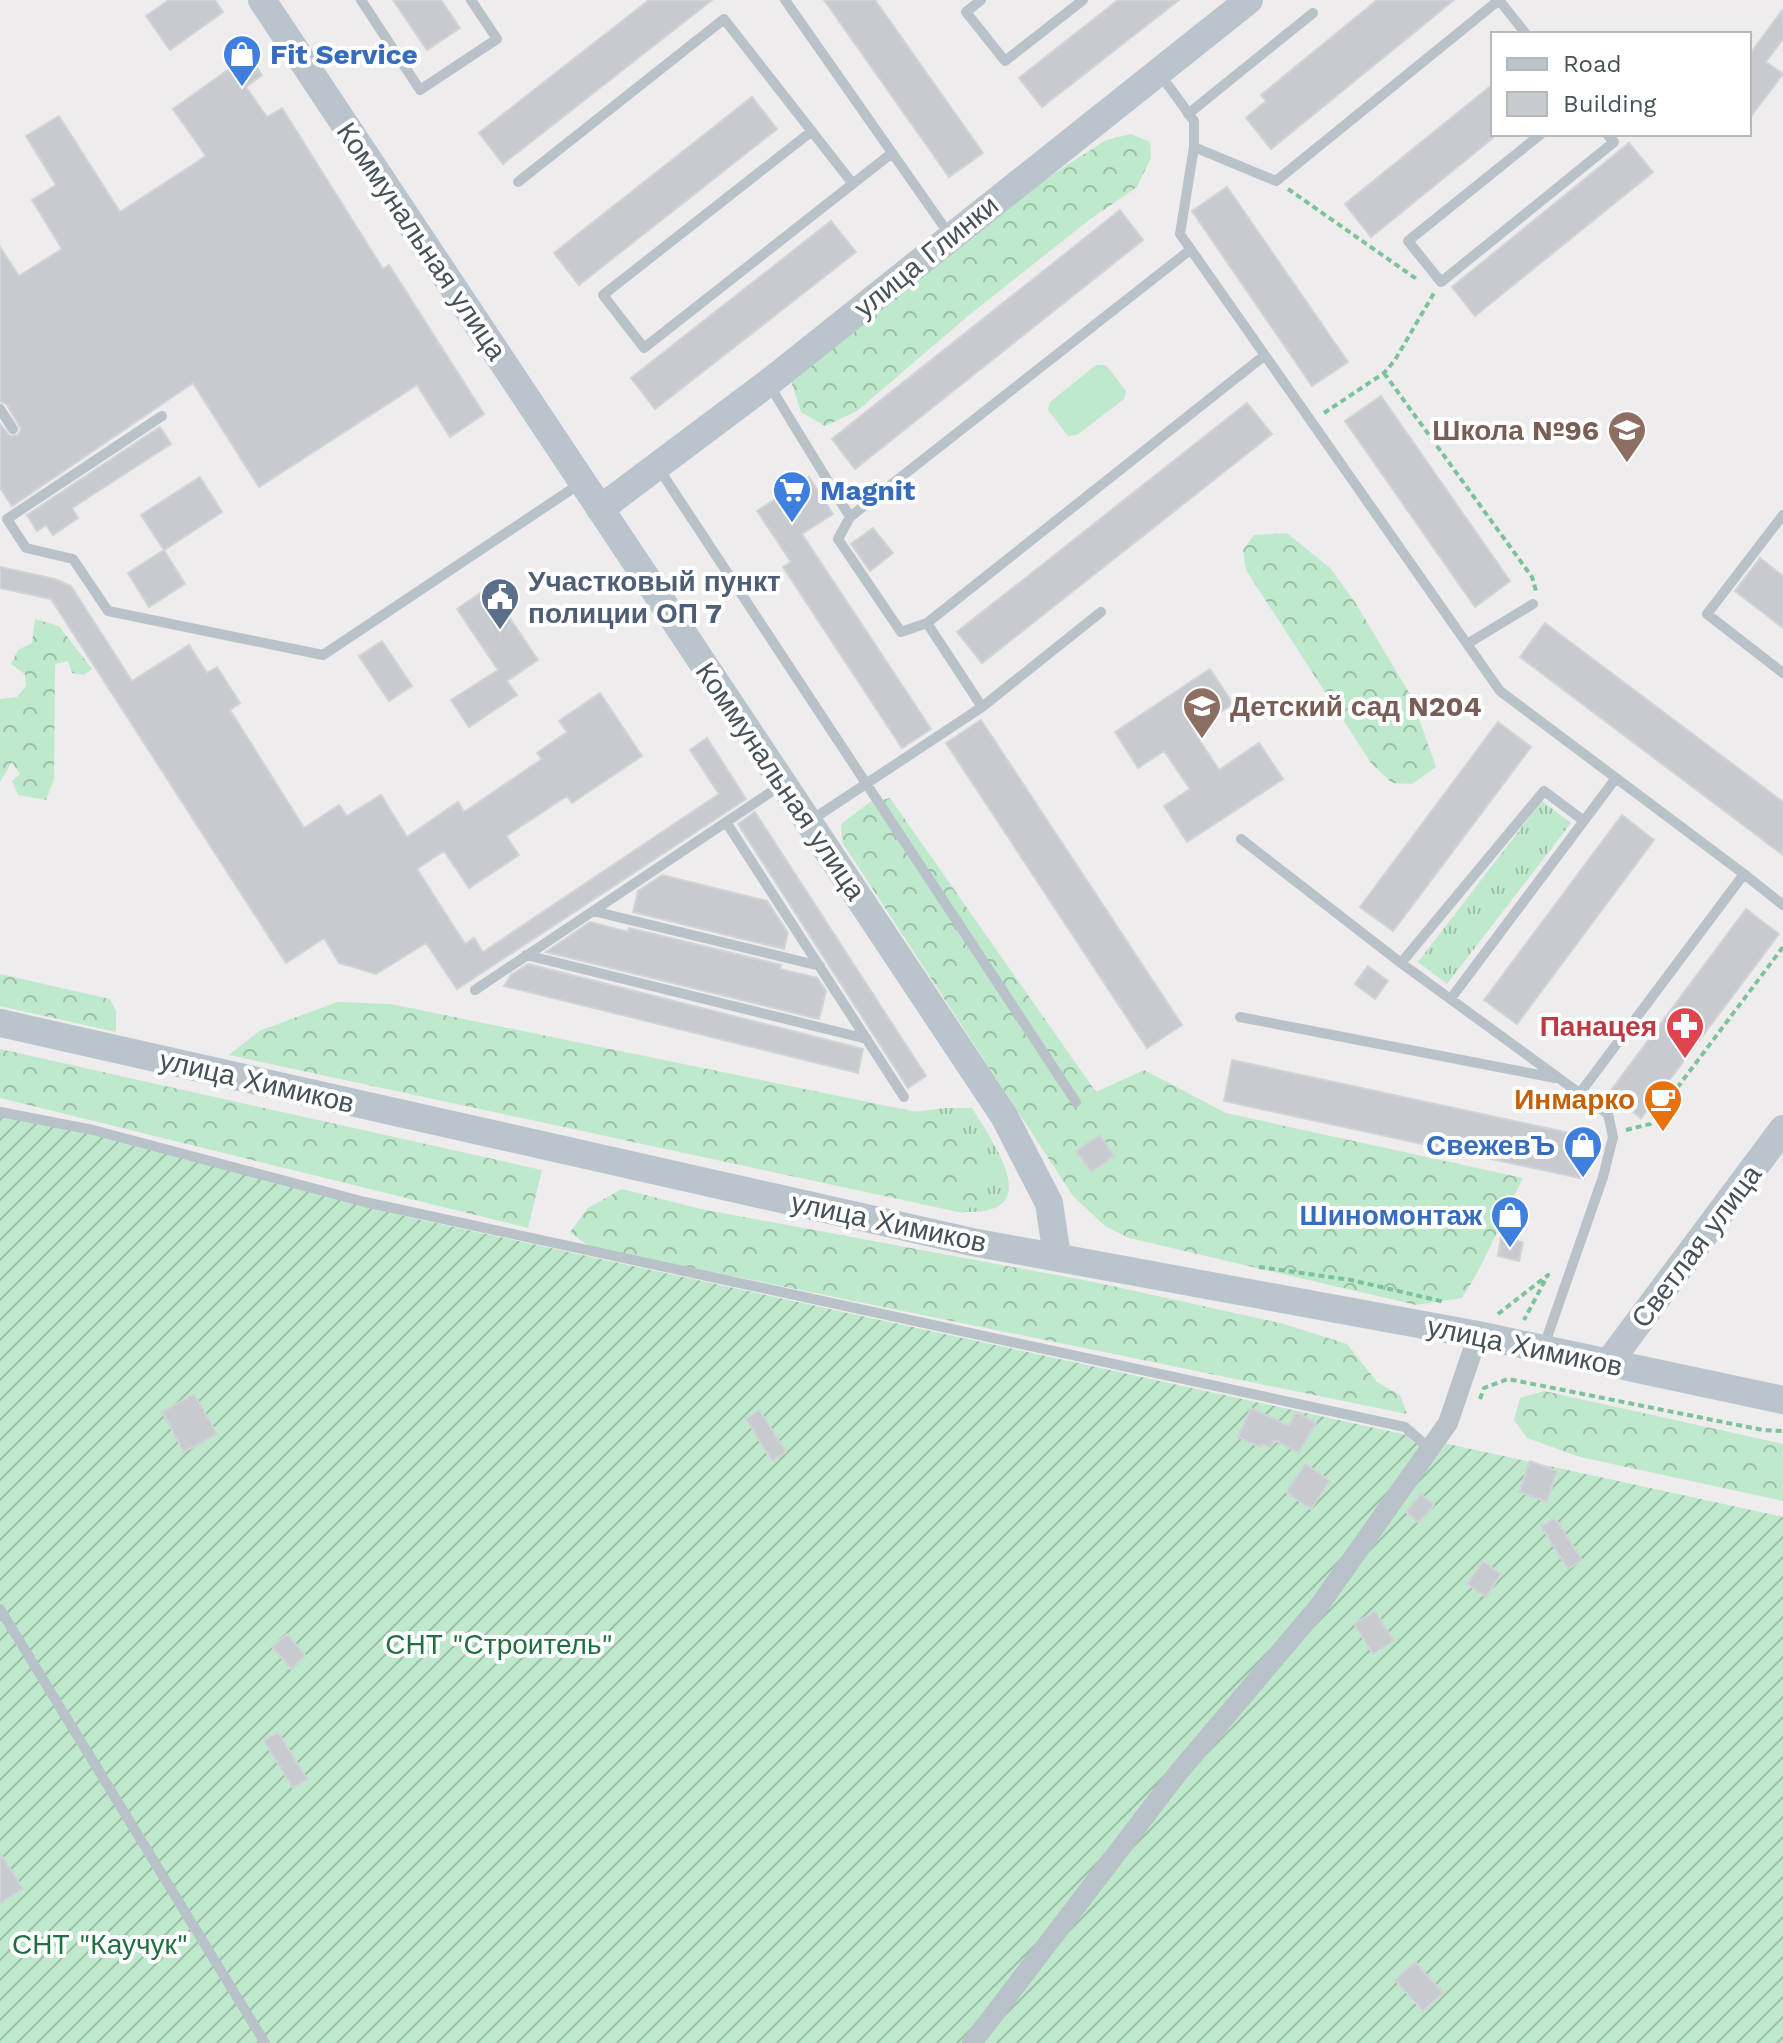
<svg xmlns="http://www.w3.org/2000/svg" width="1783" height="2043" viewBox="0 0 1783 2043" font-family="'Work Sans',sans-serif">
	<defs>
		<pattern id="grass-tufts" width="24" height="20" patternUnits="userSpaceOnUse" patternTransform="scale(2)"><rect width="24" height="20" fill="#bfe9cc"/><path d="M3 7l-1-3M5 7V3M7 7l1-3M15 17l-1-3M17 17v-4M19 17l1-3" fill="none" stroke="#9dbfa8"/></pattern>
		<pattern id="forest-crowns" width="20" height="18" patternUnits="userSpaceOnUse" patternTransform="scale(2)"><rect width="20" height="18" fill="#bfe9cc"/><path d="M2 6a3 3 0 1 1 6 0M12 15a3 3 0 1 1 6 0" fill="none" stroke="#9dbfa8"/></pattern>
		<pattern id="garden-furrows" width="10" height="10" patternUnits="userSpaceOnUse" patternTransform="scale(2)"><rect width="10" height="10" fill="#bfe9cc"/><path d="M-1 1l2-2M0 10L10 0M9 11l2-2" fill="none" stroke="#9dbfa8"/></pattern>
	</defs>
	<rect width="100%" height="100%" fill="#efeced"/>
	<path fill="url(#grass-tufts)" d="M1542 801 1571 823 1447 984 1418 962Z
		M945 1108H972C999 1151 1048 1221 953 1211L906 1113Z"/>
	<path fill="url(#forest-crowns)" d="M1131 134 1150 142 1151 158 1137 187 1089 220 968 316 857 411 825 426 801 412 790 378 1049 177 1106 140Z
		M1287 533 1330 568 1355 602 1411 696 1436 767 1412 784 1392 783 1371 763 1246 570 1243 550 1254 535Z
		M35 619 59 626 92 669 84 675 72 673 68 661 55 664 54 779 46 800 18 795 12 781 20 774 12 762 0 782V699L17 697 26 686 25 674 11 664 18 650 32 643Z
		M890 798 1096 1092 1144 1070 1226 1113 1523 1178C1502 1218 1487 1260 1462 1298L1416 1305 1129 1238 1105 1226 1073 1196 842 842 841 824 870 802Z
		M0 974 110 999 116 1011V1032L0 1006Z
		M337 1002 391 1004 946 1118C971 1146 984 1161 981 1199L963 1213 229 1055 259 1031Z
		M0 1049 542 1170 528 1228 0 1098Z
		M622 1189 701 1209 1094 1282 1284 1324 1347 1344 1377 1382 1400 1395 1407 1414 590 1247 570 1232 588 1208Z
		M1544 1391 1783 1444V1501L1580 1457 1527 1438 1514 1420 1520 1398Z"/>
	<path fill="#bfe9cc" d="M1096 365H1106L1126 391 1124 399 1077 435 1068 436 1048 410 1050 402Z"/>
	<path fill="url(#garden-furrows)" d="M0 1108 413 1218 1783 1517V2043H0Z"/>
	<path fill="#c7cacf" stroke="#d1d3d7" stroke-width="2" d="M169 0H215L223 12 170 50 146 16Z
		M393 0H441L460 28 427 50Z
		M649 0H712L503 164 479 133Z
		M824 0H875L983 153 949 177Z
		M1118 0H1179L1042 107 1019 78Z
		M1377 0H1454L1271 149 1246 118 1266 101 1261 95Z
		M1783 9V39L1766 62 1783 74 1749 119V49L1752 51Z
		M245 49 262 75 246 87 267 117 282 108 383 269 389 265 484 414 450 437 417 385 259 487 193 383 12 506 0 488V424L10 436 18 435 21 429 7 405 0 401V247L19 276 62 249 32 200 56 185 26 136 59 116 120 212 206 156 173 109 232 67 228 61Z
		M1493 84V138L1371 237 1345 204Z
		M752 97 777 129 579 285 554 253Z
		M1629 143 1653 172 1475 316 1452 287Z
		M1227 187 1348 362 1312 386 1192 211Z
		M1120 210 1143 240 855 469 832 439Z
		M831 221 856 252 655 409 631 378Z
		M1381 396 1510 581 1475 607 1345 421Z
		M1247 403 1272 434 982 663 957 632Z
		M160 427 171 444 72 508 78 518 53 535 46 525 37 531 27 515Z
		M200 477 222 512 164 550 141 515Z
		M809 477 833 514 802 534 931 729 902 748 783 567 791 562 757 511Z
		M873 528 893 553 870 571 851 544Z
		M164 550 185 584 149 607 128 573Z
		M1760 558 1783 576V628L1735 591Z
		M0 567 55 579 71 586 132 681 189 645 207 673 217 667 240 703 230 710 304 828 339 805 347 816 381 795 407 837 458 802 464 812 542 759 537 753 567 732 559 721 600 693 642 756 572 803 567 796 506 836 519 855 469 888 444 851 417 869 465 944 474 938 483 952 719 794 690 750 707 738 746 799 457 989 426 943 376 974 339 963 324 938 286 963 51 599 0 588Z
		M482 592 487 601 495 596 538 660 507 681 517 695 469 727 451 700 498 670 457 609Z
		M1545 623 1783 802V855L1520 657Z
		M382 641 412 686 389 701 359 656Z
		M1210 669 1233 704 1193 730 1219 770 1259 743 1283 779 1187 842 1164 806 1190 789 1164 751 1138 768 1115 732Z
		M981 720 1182 1025 1147 1048 946 743Z
		M1498 722 1531 747 1393 931 1360 907Z
		M755 812 926 1076 908 1088 738 824Z
		M1622 815 1654 840 1517 1024 1484 1000Z
		M662 875 767 901 788 933 784 949 633 912 638 891Z
		M1746 909 1779 934 1641 1118 1609 1093Z
		M590 922 628 932 629 928 781 965 780 969 817 978 826 991 819 1019 546 952Z
		M528 964 863 1049 858 1073 504 986 511 975Z
		M1368 966 1388 981 1375 999 1355 984Z
		M1232 1060 1593 1138 1584 1179 1224 1101Z
		M1100 1135 1114 1156 1091 1172 1076 1151Z
		M1501 1237 1523 1242 1519 1261 1498 1256Z
		M194 1394 217 1434 184 1452 162 1412Z
		M1251 1408 1289 1426 1296 1412 1316 1423 1299 1453 1274 1440 1270 1448 1262 1444 1260 1447 1238 1437Z
		M759 1410 786 1452 772 1461 746 1419Z
		M1530 1461 1557 1471 1547 1502 1519 1492Z
		M1306 1464 1330 1481 1311 1509 1286 1492Z
		M1421 1494 1434 1505 1419 1523 1406 1512Z
		M1555 1518 1582 1560 1568 1569 1541 1526Z
		M1483 1561 1501 1574 1486 1597 1467 1584Z
		M1375 1611 1394 1641 1373 1654 1354 1624Z
		M287 1634 305 1655 291 1669 272 1647Z
		M278 1732 307 1779 293 1788 264 1741Z
		M0 1853 23 1889 0 1903Z
		M1415 1962 1443 1993 1423 2011 1395 1980Z"/>
	<g fill="none" stroke-linecap="round" stroke-linejoin="round">
		<path stroke="#7bc39a" stroke-width="4" stroke-dasharray="6 4" stroke-linecap="butt" d="M1288 189 1418 280
			M1384 373 1532 577 1536 591
			M1324 413 1384 373 1395 360 1434 293
			M1626 1130 1650 1124 1783 947
			M1259 1267 1351 1280 1445 1302
			M1498 1314 1548 1275 1524 1320
			M1480 1399 1484 1388 1508 1379 1763 1430 1783 1431"/>
		<path stroke="#b9c2c8" stroke-width="10" d="M361 0 420 90 497 39 471 0
			M785 0 949 234
			M981 0 966 12 1005 61 1083 0
			M1499 0 1526 34
			M1160 74 1194 121V147L1180 234 1500 691 1744 874 1580 1093
			M1188 114 1313 13
			M812 131 603 295 644 348 892 153
			M1541 134 1408 241 1441 282 1614 142 1607 134
			M1194 147 1276 181 1499 0
			M518 182 724 19 853 184
			M768 383 850 517 838 539 901 632 927 623 982 707
			M0 409 13 429
			M162 416 7 519 26 548 73 559 108 611 323 655 581 483
			M659 469 1076 1102
			M1783 515 1707 614 1783 673
			M850 517 1190 250
			M927 623 1265 355
			M1467 644 1533 604
			M810 821 982 707 1101 612
			M726 822 904 1097
			M1241 839 1401 963 1608 1114 1613 1137 1603 1177 1544 1346
			M1744 874 1783 905
			M593 911 820 966
			M526 955 867 1039
			M1401 963 1544 791 1584 821
			M475 990 783 784
			M1452 997 1616 778
			M1240 1017 1555 1078
			M0 1112 93 1130 365 1202 1405 1427 1430 1449
			M0 1609 265 2043"/>
		<path stroke="#b9c2c8" stroke-width="20" d="M972 2043 1178 1773 1319 1606 1448 1423 1478 1335"/>
		<path stroke="#bac4cd" stroke-width="28" d="M262 0 1004 1116 1049 1203 1057 1256
			M600 509 768 383 1249 0
			M0 1023 972 1242 1478 1335 1783 1400
			M1609 1362 1783 1129"/>
	</g>
	<defs>
		<symbol id="shop-pin" viewBox="-11 -11 22 30"><path d="M0 17L-7.5 6A9.5 9.5 0 1 1 7.5 6Z" fill="#3f7fe0" stroke="#fff"/><path d="M-5-2.5h2.3a2.7 3.5 0 0 1 5.4 0H5L5.5 6h-11ZM-1.5-2.5h3a1.5 2.3 0 0 0-3 0Z" fill="#fff"/></symbol>
		<symbol id="school-pin" viewBox="-11 -11 22 30"><path d="M0 17L-7.5 6A9.5 9.5 0 1 1 7.5 6Z" fill="#8d6e63" stroke="#fff"/><path d="M0-5L7-2L0 1L-7-2ZM-4 1L0 2.5L4 1V4Q0 6-4 4Z" fill="#fff"/></symbol>
		<symbol id="supermarket-pin" viewBox="-11 -11 22 30"><path d="M0 17L-7.5 6A9.5 9.5 0 1 1 7.5 6Z" fill="#3f7fe0" stroke="#fff"/><path d="M-6-5.5h2.5l.6 2H6L4.5 2H-2.5L-4.4-4H-6ZM-1.5 3.2a1.3 1.3 0 1 0 .1 0ZM3 3.2a1.3 1.3 0 1 0 .1 0Z" fill="#fff"/></symbol>
		<symbol id="civic-pin" viewBox="-11 -11 22 30"><path d="M0 17L-7.5 6A9.5 9.5 0 1 1 7.5 6Z" fill="#5c6f8a" stroke="#fff"/><path d="M-.6-6.5H3V-4.5H.6V-3L4-1V1h2V6H-6V1h2V-1L-.6-3ZM-1.2 2.5V6h2.4V2.5Z" fill="#fff"/></symbol>
		<symbol id="pharmacy-pin" viewBox="-11 -11 22 30"><path d="M0 17L-7.5 6A9.5 9.5 0 1 1 7.5 6Z" fill="#e0444e" stroke="#fff"/><path d="M-2-6h4v4h4v4h-4v4h-4v-4h-4v-4h4Z" fill="#fff"/></symbol>
		<symbol id="cafe-pin" viewBox="-11 -11 22 30"><path d="M0 17L-7.5 6A9.5 9.5 0 1 1 7.5 6Z" fill="#e8710a" stroke="#fff"/><path d="M-5.5-4.5H6V0H3Q3 3.5 0 3.5H-2.5Q-5.5 3.5-5.5 0ZM3-3.2v2h1.7v-2ZM-6 4.5H4V6H-6Z" fill="#fff"/></symbol>
	</defs>
	<g fill-rule="evenodd">
		<use href="#shop-pin" x="220" y="32" width="44" height="60"/>
		<use href="#school-pin" x="1605" y="408" width="44" height="60"/>
		<use href="#supermarket-pin" x="770" y="468" width="44" height="60"/>
		<use href="#civic-pin" x="478" y="575" width="44" height="60"/>
		<use href="#school-pin" x="1180" y="684" width="44" height="60"/>
		<use href="#pharmacy-pin" x="1663" y="1004" width="44" height="60"/>
		<use href="#cafe-pin" x="1641" y="1077" width="44" height="60"/>
		<use href="#shop-pin" x="1561" y="1123" width="44" height="60"/>
		<use href="#shop-pin" x="1488" y="1193" width="44" height="60"/>
	</g>
	<g text-anchor="middle" stroke-width="8" stroke-linejoin="round" paint-order="stroke">
		<g font-size="28" font-weight="bold" fill="#366cbe" stroke="#fff" text-anchor="start">
			<text x="270" y="64">Fit Service</text>
			<text x="820" y="500">Magnit</text>
			<text x="1555" y="1155" text-anchor="end">СвежевЪ</text>
			<text x="1482" y="1225" text-anchor="end">Шиномонтаж</text>
		</g>
		<g font-size="28" fill="#475158" stroke="#fff">
			<text transform="translate(422 241) rotate(56)" y="10">Коммунальная улица</text>
			<text transform="translate(926 256) rotate(-39)" y="10">улица Глинки</text>
			<text transform="translate(781 781) rotate(56)" y="10">Коммунальная улица</text>
			<text transform="translate(257 1081) rotate(13)" y="10">улица Химиков</text>
			<text transform="translate(889 1222) rotate(12)" y="10">улица Химиков</text>
			<text transform="translate(1696 1246) rotate(-53)" y="10">Светлая улица</text>
			<text transform="translate(1525 1346) rotate(12)" y="10">улица Химиков</text>
		</g>
		<g font-size="28" font-weight="bold" fill="#785e54" stroke="#fff" text-anchor="end">
			<text x="1599" y="440">Школа №96</text>
			<text x="1230" y="716" text-anchor="start">Детский сад N204</text>
		</g>
		<g font-size="28" font-weight="bold" fill="#4e5e75" stroke="#fff" text-anchor="start">
			<text x="528" y="591">Участковый пункт<tspan x="528" dy="32">полиции ОП 7</tspan></text>
		</g>
		<g font-size="28" font-weight="bold" fill="#be3a42" stroke="#fff" text-anchor="end">
			<text x="1657" y="1036">Панацея</text>
		</g>
		<g font-size="28" font-weight="bold" fill="#c56008" stroke="#fff" text-anchor="end">
			<text x="1635" y="1109">Инмарко</text>
		</g>
		<g font-size="28" fill="#207042" stroke="#fff">
			<text x="499" y="1654">СНТ "Строитель"</text>
			<text x="100" y="1954">СНТ "Каучук"</text>
		</g>
	</g>
	<rect x="1491" y="32" width="260" height="104" fill="#ffffff" stroke="#b5b9bc" stroke-width="2"/>
	<rect x="1507" y="58" width="40" height="12" fill="#bac4cd" stroke="#b5b9bc" stroke-width="2"/>
	<text x="1563" y="72" font-size="24" fill="#475158">Road</text>
	<rect x="1507" y="92" width="40" height="24" fill="#c7cacf" stroke="#b5b9bc" stroke-width="2"/>
	<text x="1563" y="112" font-size="24" fill="#475158">Building</text>
</svg>
